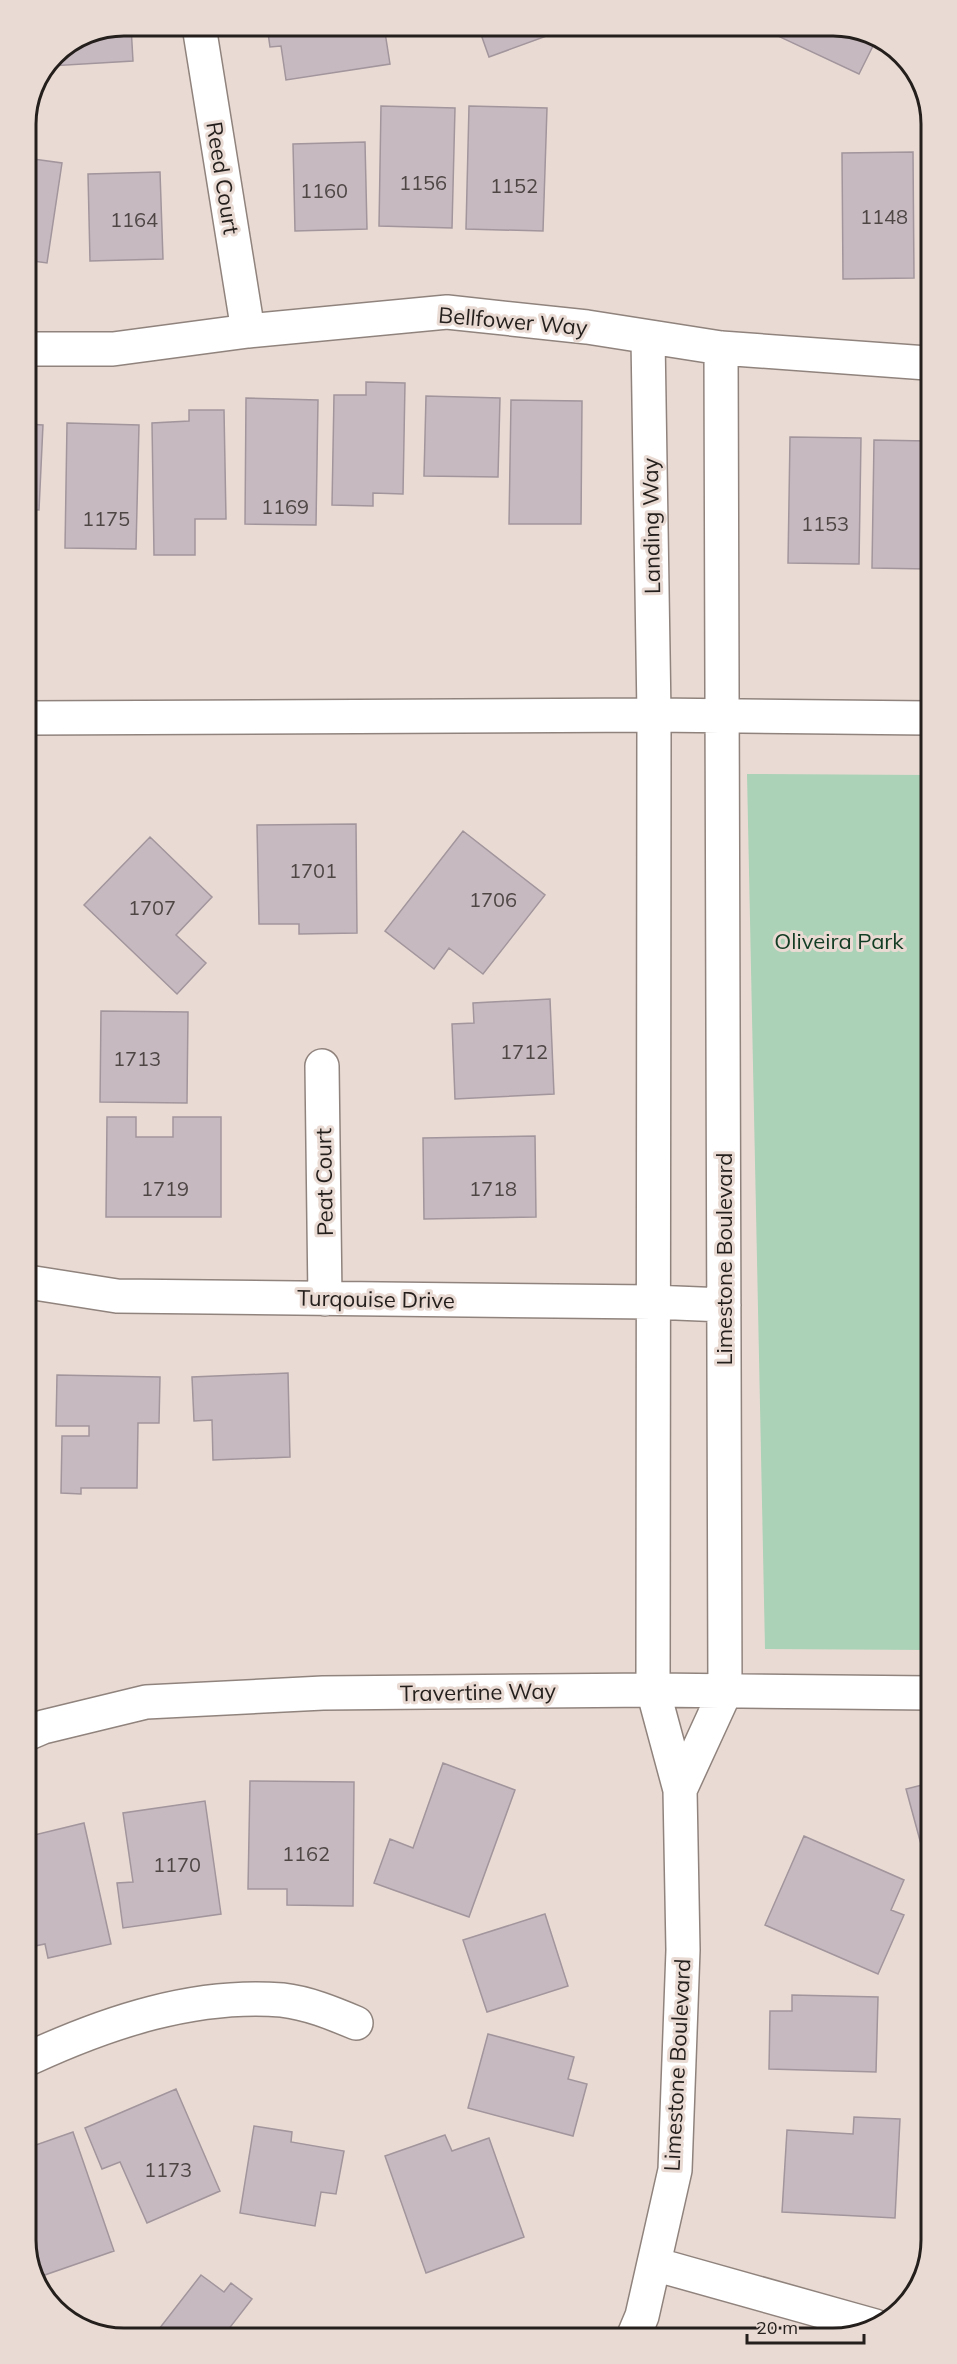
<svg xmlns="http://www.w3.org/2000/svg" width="957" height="2364" viewBox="0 0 957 2364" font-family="Mulish,sans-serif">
	<rect width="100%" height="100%" fill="#e9dbd4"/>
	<path fill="#abd2b6" d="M747 774 928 775 930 1650 765 1649Z"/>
	<path fill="#c7b9c0" stroke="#a2959c" stroke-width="1.5" d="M124 26H131L133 61 50 66 55 54Z
		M267 26H384L390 64 286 80 281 46 270 47Z
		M478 26H574L489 57Z
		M762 26H839L876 40 859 74 761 28Z
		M381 106 455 108 452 228 379 226Z
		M469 106 547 108 543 231 466 229Z
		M365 142 367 229 295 231 293 144Z
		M913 152 914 278 843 279 842 153Z
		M26 158 62 163 47 263 26 260Z
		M160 172 163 259 90 261 88 174Z
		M366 382 405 383 403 494 373 493V506L332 505 334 395H366Z
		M426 396 500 398 498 477 424 476Z
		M246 398 318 400 316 525 245 524Z
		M511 400 582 401 581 524H509Z
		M189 410H224L226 519H195V555H154L152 423 189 421Z
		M67 423 139 425 136 549 65 548Z
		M26 424 43 425 39 510 27 509Z
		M790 437 861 438 859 564 788 563Z
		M874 440 927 441V569L872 568Z
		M356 824 357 933 299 934V924H259L257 825Z
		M463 831 545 895 483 974 449 948 434 969 385 931Z
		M150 837 212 897 176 935 206 963 177 994 84 905Z
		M550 999 554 1094 455 1099 452 1024 474 1023 473 1003Z
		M101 1011 188 1012 187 1103 100 1102Z
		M107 1117H136V1137H173V1117H221V1217H106Z
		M535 1136 536 1217 424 1219 423 1138Z
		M288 1373 290 1457 213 1460 212 1420 194 1421 192 1377Z
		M57 1375 160 1377 159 1423H138L137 1488H81V1494L61 1493 62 1436H89V1426H56Z
		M443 1763 515 1790 469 1917 374 1883 390 1839 413 1848Z
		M250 1781 354 1782 353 1906 287 1905V1889H248Z
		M930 1783 931 1881 906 1789Z
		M205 1801 221 1914 123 1928 117 1883 133 1882 123 1813Z
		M84 1823 111 1944 48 1958 45 1944 30 1947V1836Z
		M804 1836 904 1880 891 1910 904 1915 878 1974 765 1925Z
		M545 1914 568 1986 487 2012 463 1940Z
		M792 1995 878 1997 876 2072 769 2069 770 2011H792Z
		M488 2034 574 2057 568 2079 587 2084 573 2136 468 2108Z
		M176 2089 220 2191 147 2223 120 2162 102 2169 85 2128Z
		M854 2117 900 2119 895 2218 782 2212 787 2130 853 2134Z
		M254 2126 292 2132 291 2142 344 2151 336 2194 321 2192 315 2226 240 2213Z
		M73 2132 114 2251 36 2278 31 2271 30 2147Z
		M445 2135 452 2151 489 2138 524 2237 426 2273 385 2156Z
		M201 2275 224 2292 231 2283 252 2299 224 2335 228 2338H152Z"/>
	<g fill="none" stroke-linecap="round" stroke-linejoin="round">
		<defs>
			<path id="minor" d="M199 26 248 331
				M26 349H113L248 331 447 312 587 327 721 348 927 363
				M27 718 654 715 928 718
				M322 1066 325 1299
				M28 1282 117 1296 652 1302 724 1305
				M29 1733 43 1727 146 1702 323 1693 653 1690 930 1693
				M680 1790 725 1692 721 348
				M30 2058C108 2022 195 1993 282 2000 308 2003 332 2013 356 2023
				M654 2264 875 2326
				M634 2335 642 2316 675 2170 683 1950 680 1790 653 1690 654 715 648 338"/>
		</defs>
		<use href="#minor" stroke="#90837d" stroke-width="36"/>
		<use href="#minor" stroke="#fff" stroke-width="33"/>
	</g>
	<g text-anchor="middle" stroke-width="6" stroke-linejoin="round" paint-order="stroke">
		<g font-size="20" fill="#4d4645">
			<text x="423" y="190">1156</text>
			<text x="514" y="193">1152</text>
			<text x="324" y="198">1160</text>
			<text x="884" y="224">1148</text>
			<text x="134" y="227">1164</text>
			<text x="285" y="514">1169</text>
			<text x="106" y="526">1175</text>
			<text x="825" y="531">1153</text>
			<text x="313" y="878">1701</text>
			<text x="493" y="907">1706</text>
			<text x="152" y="915">1707</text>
			<text x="524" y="1059">1712</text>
			<text x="137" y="1066">1713</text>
			<text x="165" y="1196">1719</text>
			<text x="493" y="1196">1718</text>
			<text x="306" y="1861">1162</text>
			<text x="177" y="1872">1170</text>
			<text x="168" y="2177">1173</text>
		</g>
		<g font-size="22" fill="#241f1c" stroke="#e9dbd4">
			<text transform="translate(223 178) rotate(81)" y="8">Reed Court</text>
			<text transform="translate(513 321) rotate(5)" y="8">Bellfower Way</text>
			<text transform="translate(651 526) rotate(-91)" y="8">Landing Way</text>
			<text transform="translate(324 1182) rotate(-91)" y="8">Peat Court</text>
			<text transform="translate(724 1259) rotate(-90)" y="8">Limestone Boulevard</text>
			<text transform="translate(376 1299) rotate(1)" y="8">Turqouise Drive</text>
			<text transform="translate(478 1692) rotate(-1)" y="8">Travertine Way</text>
			<text transform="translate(677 2065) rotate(-87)" y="8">Limestone Boulevard</text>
		</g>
		<g font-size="22" fill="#123c23" stroke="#e9dbd4">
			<text x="839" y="949">Oliveira Park</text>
		</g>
	</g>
	<path d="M0 0H957V2364H0ZM124 36H833A88 88 0 0 1 921 124V2240A88 88 0 0 1 833 2328H124A88 88 0 0 1 36 2240V124A88 88 0 0 1 124 36Z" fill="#e9dbd4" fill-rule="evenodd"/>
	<path fill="none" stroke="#241f1c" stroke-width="3" d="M124 36H833A88 88 0 0 1 921 124V2240A88 88 0 0 1 833 2328H124A88 88 0 0 1 36 2240V124A88 88 0 0 1 124 36Z"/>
	<path d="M747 2334v9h117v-9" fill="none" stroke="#241f1c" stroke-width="3"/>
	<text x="756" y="2334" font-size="18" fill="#241f1c" stroke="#e9dbd4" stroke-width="4.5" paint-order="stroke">20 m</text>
</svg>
